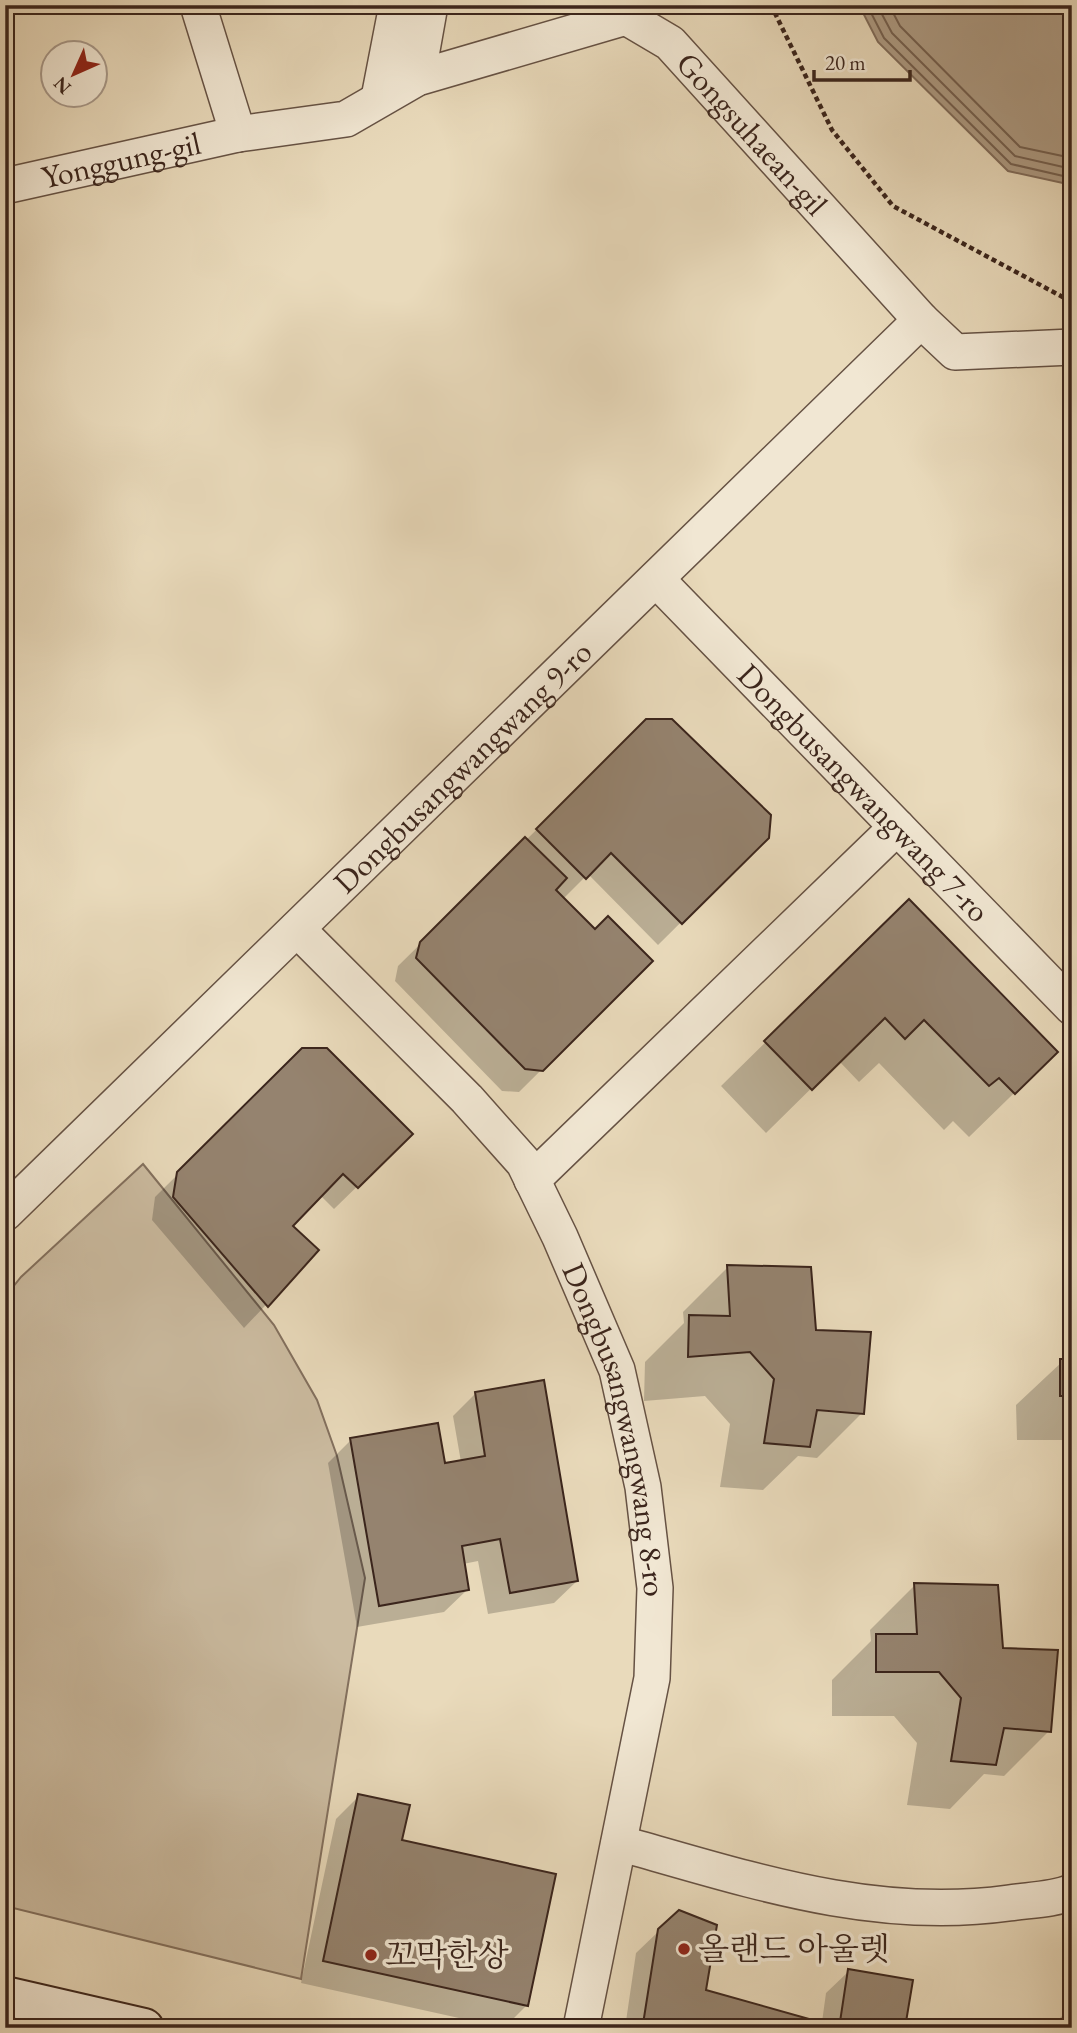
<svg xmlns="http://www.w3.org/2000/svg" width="1077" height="2033" viewBox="0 0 1077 2033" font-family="'EB Garamond','Noto Serif KR',serif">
	<rect width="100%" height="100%" fill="#e9dabb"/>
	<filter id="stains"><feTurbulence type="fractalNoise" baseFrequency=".00286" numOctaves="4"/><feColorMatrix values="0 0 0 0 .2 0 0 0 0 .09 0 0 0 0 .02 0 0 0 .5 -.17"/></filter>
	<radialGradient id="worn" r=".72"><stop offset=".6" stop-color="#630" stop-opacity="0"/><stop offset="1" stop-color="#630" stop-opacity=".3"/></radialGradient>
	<path fill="#cbbba0" stroke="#83705e" stroke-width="2" d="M143 1164 274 1325 317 1400 337 1456 365 1578 301 1979 5 1906V1297L21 1277Z"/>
	<path fill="#ae9c85" stroke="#806c5b" stroke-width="2" d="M859 5H1072V185L1008 171 878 42Z"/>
	<path fill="#0003" d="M647 721 767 837 658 945 588 874 563 899 595 931 651 961 519 1092 502 1091 395 981 398 966Z
		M909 901 1056 1052 969 1137 953 1121 944 1130 879 1063 859 1082 839 1061 766 1133 721 1086Z
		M303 1050 411 1134 334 1209 320 1195 291 1226 317 1251 244 1328 152 1220 155 1197Z
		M728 1267 814 1331 862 1413 817 1458 798 1456 763 1490 720 1487 730 1424 705 1396 644 1401 645 1362 684 1323 683 1312Z
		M1072 1341V1440H1017L1016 1405 1063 1361V1350Z
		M475 1394 577 1581 554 1603 488 1614 478 1561 463 1564 467 1590 444 1612 357 1627 328 1463 351 1440 443 1465 461 1462 453 1416Z
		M915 1585 1001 1649 1049 1731 1004 1776 984 1774 950 1809 907 1805 917 1743 894 1716H832V1680L871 1641 870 1630Z
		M359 1796 400 1841 527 2005 504 2028 301 1983 336 1819Z
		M660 1930 704 1991 822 2022 826 1993 849 1971 904 2028H625L636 1953Z
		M1072 2006V2028H1061L1059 2019Z"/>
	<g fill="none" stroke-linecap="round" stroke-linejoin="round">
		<path stroke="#746050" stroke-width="2" d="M867 5 884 38 1011 164 1072 178
			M877 5 892 33 1015 156 1072 169
			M889 5 900 26 1020 147 1072 158"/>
	</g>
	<path fill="#95836f" stroke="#3b251c" stroke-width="2" d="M646 719H672L771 815 769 838 682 924 611 853 586 879 536 829Z
		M525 837 567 878 556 890 595 929 608 916 653 961 543 1071 525 1069 416 958 420 942Z
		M909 899 1058 1052 1015 1094 999 1078 989 1086 924 1020 905 1039 885 1018 812 1090 764 1041Z
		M302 1048H327L413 1134 358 1188 343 1174 293 1226 319 1250 268 1307 173 1197 177 1172Z
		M727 1265 811 1267 816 1330 871 1332 864 1414 817 1410 810 1447 764 1443 774 1379 750 1352 688 1357 689 1315 730 1316Z
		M1060 1359H1072V1396H1060Z
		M544 1380 578 1581 510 1593 500 1539 462 1546 469 1590 379 1606 350 1438 438 1423 445 1463 485 1456 475 1392Z
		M914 1583 998 1585 1003 1648 1058 1650 1051 1732 1004 1728 996 1765 951 1761 961 1698 939 1672H876V1634H917Z
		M358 1794 410 1805 402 1840 556 1874 528 2006 323 1961Z
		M679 1910 717 1925 706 1990 809 2019 840 2022 848 1969 913 1980 905 2028H646L643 2024 658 1929Z"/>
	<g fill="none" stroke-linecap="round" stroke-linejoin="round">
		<defs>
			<g id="street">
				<path d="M198 5 238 134"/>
				<path d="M417 78 430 5"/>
				<path d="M379 98 397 5"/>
				<path id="s1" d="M5 186 238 134 346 119 417 78 626 17 670 43 921 320 955 352 1072 347"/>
				<path id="s2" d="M656 579 1072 1007"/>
				<path id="s3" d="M297 929 467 1099 524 1163 560 1237 617 1370 643 1487 655 1588 652 1678 581 2028"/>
				<path d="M532 1180 897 827"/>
				<path id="s4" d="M5 1213 921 320"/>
				<path d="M619 1843C748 1879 872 1922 1009 1903 1029 1900 1053 1900 1072 1892"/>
			</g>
			<path id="secondary" d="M5 1996 144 2028"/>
		</defs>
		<use href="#street" stroke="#665244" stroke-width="38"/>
		<use href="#secondary" stroke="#3b251c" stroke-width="42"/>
		<path stroke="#3b251c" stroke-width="4.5" stroke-dasharray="5 3.5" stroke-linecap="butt" d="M771 5 832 130 893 206 1072 302"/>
		<use href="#street" stroke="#f1e7d3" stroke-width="35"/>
		<use href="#secondary" stroke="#f1e7d3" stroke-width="38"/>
	</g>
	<g fill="#8f2418" stroke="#f1e7d3" stroke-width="2.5">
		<circle cx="684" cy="1949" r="7"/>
		<circle cx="371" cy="1955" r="7"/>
	</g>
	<g text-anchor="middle" stroke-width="7" stroke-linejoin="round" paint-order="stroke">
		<g font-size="32" fill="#3b251c" stroke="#f1e7d3">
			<text dy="11" stroke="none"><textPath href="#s1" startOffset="821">Gongsuhaean-gil</textPath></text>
			<text dy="11" stroke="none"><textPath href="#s1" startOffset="119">Yonggung-gil</textPath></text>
			<text dy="11" stroke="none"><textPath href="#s4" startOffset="639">Dongbusangwangwang 9-ro</textPath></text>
			<text dy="11" stroke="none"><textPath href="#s2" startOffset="298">Dongbusangwangwang 7-ro</textPath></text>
			<text dy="11" stroke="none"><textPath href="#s3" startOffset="611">Dongbusangwangwang 8-ro</textPath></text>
		</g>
		<g font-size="32" fill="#3b251c" stroke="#f1e7d3" text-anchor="start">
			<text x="698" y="1960">올랜드 아울렛</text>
			<text x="385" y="1966">꼬막한상</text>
		</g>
	</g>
	<rect width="1077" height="2033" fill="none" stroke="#e9dabb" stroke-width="28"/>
	<rect x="7" y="7" width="1063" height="2019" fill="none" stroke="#3b251c" stroke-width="3.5"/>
	<rect x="14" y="14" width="1049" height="2005" fill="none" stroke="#3b251c" stroke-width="2"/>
	<g transform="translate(74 74) rotate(225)"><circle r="33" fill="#f1e7d3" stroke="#a8998a" stroke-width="2"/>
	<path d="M0-5L12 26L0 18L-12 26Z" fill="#8f2418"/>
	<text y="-10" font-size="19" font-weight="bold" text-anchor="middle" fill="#3b251c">N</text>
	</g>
	<path d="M814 70v10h96v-10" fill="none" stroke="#3b251c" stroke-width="3.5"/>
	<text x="825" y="70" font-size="21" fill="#3b251c" stroke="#f1e7d3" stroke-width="5" paint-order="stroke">20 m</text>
	<rect width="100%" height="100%" filter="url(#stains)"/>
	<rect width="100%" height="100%" fill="url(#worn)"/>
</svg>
